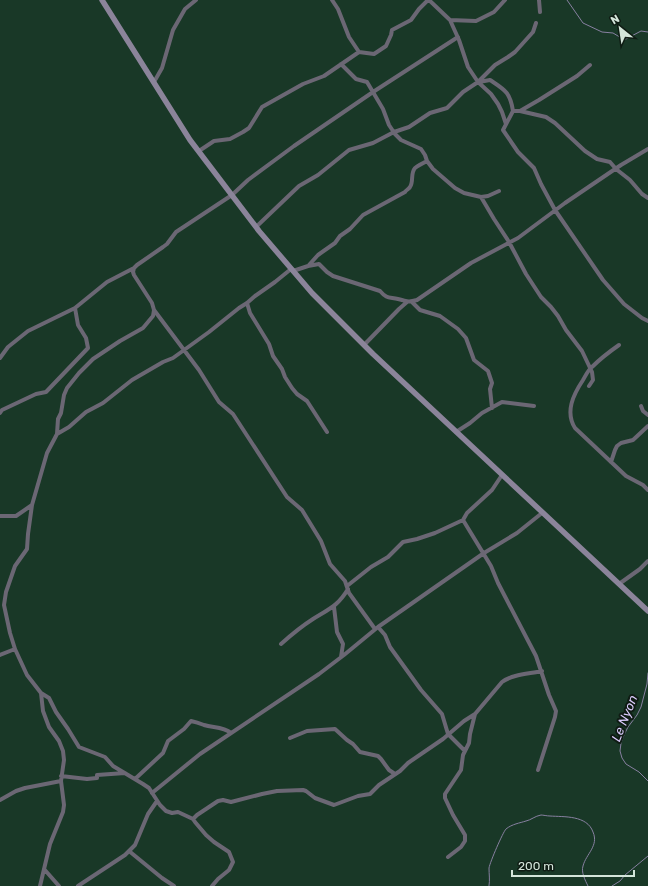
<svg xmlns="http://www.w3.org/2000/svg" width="648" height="886" viewBox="0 0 648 886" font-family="Rubik,sans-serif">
	<rect width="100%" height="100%" fill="#193827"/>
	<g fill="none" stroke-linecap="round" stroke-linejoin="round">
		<path stroke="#8780a0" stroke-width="1" d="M567 0 583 23 602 32 613 33 623 39H626L641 31 648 32
			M648 673 647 684 641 707 637 715 628 727 624 735 621 743 620 751 622 758 626 764 639 772 648 781
			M489 886C490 880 489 874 489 868 490 862 503 832 506 829 512 824 520 823 526 821 531 820 535 816 541 815 543 815 547 816 550 816 564 817 587 815 593 832 599 846 586 854 583 866 581 872 585 880 588 886
			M612 886 620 881 625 875 648 856"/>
		<path stroke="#6b6774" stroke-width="4" d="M332 0 338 9 349 37 359 52
			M429 0 450 20 459 40 468 67 478 82 491 94 498 104 502 112 506 124
			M539 0 540 12
			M450 20 476 21 494 12 505 0
			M341 64 356 79 367 82 383 109 389 125 395 134 401 140 421 149 425 155 427 161 433 169 455 188 464 193 481 197 488 196 499 191
			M154 82 162 68 173 30 185 9 196 0
			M479 82 490 80C505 90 510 92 513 111H520L539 100 577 76 590 65
			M513 111 503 130 518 152 534 168 541 184 555 210 603 280 624 304 642 318 648 321
			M520 111 546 117 555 123 585 151 597 159 610 162 616 169 630 180 642 194 648 198
			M199 151 214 141 230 139 243 132 249 128 262 107 303 84 324 76 359 52 374 54 386 46 391 35 392 30 411 20 419 9 428 0
			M481 197 494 219 509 242 526 274 541 297 551 307 558 316 566 330 582 351 592 372 593 380 589 386
			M256 227 299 186 318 175 349 150 373 143 394 132 409 127 430 113 447 108 463 92 478 82 495 65 508 57 515 52 533 32 536 23
			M309 265 318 255 335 243 340 236 350 229 363 215 405 192C406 190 409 189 410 187 414 181 410 174 415 168 419 165 423 163 427 161
			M293 271 308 266 319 264 327 272 333 276 380 291C387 299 388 297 398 299 408 301 406 303 417 300L471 263 518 238 565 203 621 165 648 149
			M412 302 420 310 440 316 458 329 466 338 474 360 488 371 492 383 490 389 492 408
			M247 303 250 313 269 344 273 356 282 369 285 377 292 388 297 394 307 401 327 432
			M154 310 199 370 219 402 233 414 287 497 302 510 321 541 330 564 345 581 349 593 375 629
			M364 345 399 309 407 302
			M619 345C609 352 600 359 592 367 588 370 586 375 583 380 573 395 565 412 575 428L626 476 643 485 648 490
			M0 358 8 347 28 331 75 308 107 282 134 268 137 265 163 247 167 244 176 232 232 195 248 180 294 146 373 92 458 37
			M641 406 643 411 648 415
			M0 413 2 410 36 394 46 392 88 348 86 338 78 325 75 308
			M456 432 470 423 482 413 502 402 534 406
			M57 434 69 427 86 412 103 403 132 380 163 362 173 358 209 332 239 308 247 303 255 296 275 282 291 269
			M611 462 615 450 617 446 621 443 633 440 648 426
			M0 516H16L32 505
			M463 520 491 566 498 583 536 656 549 695 556 711 555 717 538 770
			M619 584 640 569 648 561
			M347 586 371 567 388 557 403 542 417 539 435 533 463 520 467 513 492 490 502 475
			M334 607 337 632 343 644 341 657
			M378 627 385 635 390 647 421 690 442 714 448 734 465 751
			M281 644C291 635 302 626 313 619 329 609 338 606 348 589
			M0 655 15 649
			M41 693 49 698 56 712 68 729 79 747 105 757 113 766 143 784 149 788 160 805 166 811 172 813 178 812 193 819 195 822 206 835 214 842 229 852 233 862 229 870 218 879 212 886
			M290 738 307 731 335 729 347 740 353 744 360 752 378 756 381 759 389 770 395 774
			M61 776 87 779 97 778V775L125 773
			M135 779 163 753 168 741 184 729 191 721C196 722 199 723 204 725 213 728 223 726 231 733
			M152 793 200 754 319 674 344 655 378 627 484 553 517 533 542 513
			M0 800 16 791 25 788 61 781
			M193 819 197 815 218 801 223 800 231 802 262 794 277 791 303 790 306 791 315 798 334 805 358 796 370 794 379 785 400 771 408 763 443 739 464 721 475 714 502 682C513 674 529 674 542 671
			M129 851 162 878 174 886
			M448 857 461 847 465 841V835L453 815 445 798V794L461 770 463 755 469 743 470 734 475 714
			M44 869 59 886
			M40 886 50 844 63 812 64 805 61 781 64 760 63 751 59 741 49 727 43 711 41 693 27 675 15 649 10 633 4 605 6 592 15 566 27 549 28 534 32 505 47 453 57 434 58 419 61 413 64 395 67 388 79 373 93 359 120 341 143 328 153 316 154 310 152 303 134 275 133 272 134 268
			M78 886 125 855 135 845 148 814 157 801"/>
		<path stroke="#8b849a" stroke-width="5.5" d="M102 0 190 140 259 231 312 293 373 354 648 611"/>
	</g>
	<g text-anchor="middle" stroke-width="4" stroke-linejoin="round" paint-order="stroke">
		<g font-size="13" font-style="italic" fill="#dbccfc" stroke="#0f1c14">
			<text transform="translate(624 718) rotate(-68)" y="5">Le Nyon</text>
		</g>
	</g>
	<g transform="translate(620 28) rotate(330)" stroke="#0f1c14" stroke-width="3" paint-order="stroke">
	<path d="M0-3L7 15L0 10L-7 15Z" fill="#d4e5da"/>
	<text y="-6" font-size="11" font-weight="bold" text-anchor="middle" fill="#d4e5da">N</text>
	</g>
	<path d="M512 870v6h122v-6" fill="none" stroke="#d4e5da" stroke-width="2"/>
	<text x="518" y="870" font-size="12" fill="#d4e5da" stroke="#0f1c14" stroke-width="3" paint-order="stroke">200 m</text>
</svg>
